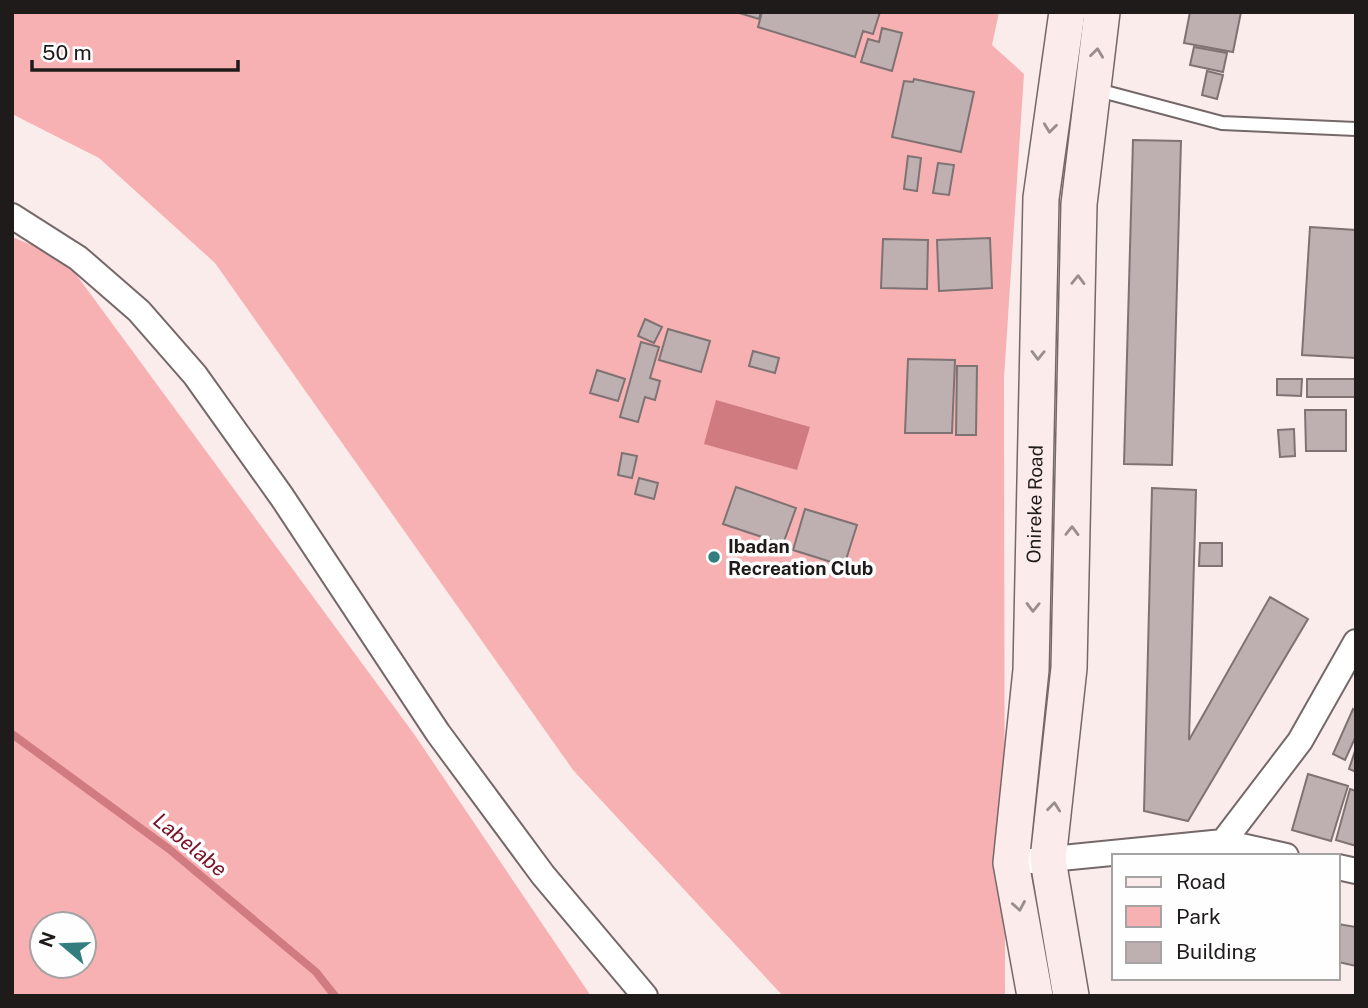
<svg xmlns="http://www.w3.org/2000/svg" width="1368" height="1008" viewBox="0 0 1368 1008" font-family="'Public Sans',sans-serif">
	<rect width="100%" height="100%" fill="#fbecec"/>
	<path fill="#f7b1b3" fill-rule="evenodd" d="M12 12H999L992 45 1024 74 1004 378 1005 996H783L573 770 215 263 99 158 12 114Z
		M12 237 64 258 414 734 591 996H12ZM42 924H84V966H42Z"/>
	<path fill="#d07b7f" d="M716 400 810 427 797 470 704 444Z"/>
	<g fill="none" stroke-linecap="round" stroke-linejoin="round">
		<path stroke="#d07b7f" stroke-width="8" d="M12 734 169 849 316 972 335 996"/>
	</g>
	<path fill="#beb0b0" stroke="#7f7272" stroke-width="2" d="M736 12H761L759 19Z
		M762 12H880L873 34 863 31 855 57 758 27Z
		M1190 12H1241L1233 52 1184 43Z
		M882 28 902 33 892 71 861 62 868 39 879 42Z
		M1194 47 1227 53 1223 72 1190 65Z
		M1207 71 1223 75 1217 99 1202 95Z
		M914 79 974 92 961 152 892 137 904 81 913 82Z
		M1133 140 1181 141 1172 465 1124 464Z
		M908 156 921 158 917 191 904 189Z
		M938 163 954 165 949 195 933 193Z
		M1310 227 1356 230V358L1302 355Z
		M990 238 992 288 939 291 937 240Z
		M883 239 928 240 927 289 881 288Z
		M645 319 662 327 654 343 638 336Z
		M668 329 710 341 701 372 659 360Z
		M641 342 659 347 650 378 660 381 655 400 645 397 638 422 620 417Z
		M753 351 779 358 775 373 749 366Z
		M908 359 955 360 952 433H905Z
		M957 366H977L976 435H956Z
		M597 370 625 379 618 401 590 393Z
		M1277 379H1302L1301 396 1277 395Z
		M1307 379H1356V397H1307Z
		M1305 410H1346V451H1306Z
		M1294 429 1295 456 1280 457 1278 430Z
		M622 453 637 456 632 478 618 475Z
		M639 478 658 483 654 499 635 494Z
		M736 487 796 508 783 544 723 524Z
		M1152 488 1196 490 1189 740 1270 597 1308 619 1188 821 1144 811Z
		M805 509 857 525 844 566 793 550Z
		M1200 543H1222V566H1199Z
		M1353 709 1356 711V736L1345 760 1333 754Z
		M1356 748V772L1349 769Z
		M1308 774 1348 786 1331 841 1292 830Z
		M1350 789 1356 791V846L1336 840Z
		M1338 924 1356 927V966L1338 962Z"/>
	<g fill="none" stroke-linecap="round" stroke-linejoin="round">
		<defs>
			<path id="service" d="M1094 89 1222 123 1356 129"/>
			<path id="minor" d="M12 216 78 258 139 311 195 375 282 497 438 733 543 875 645 996
				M1223 842 1300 741 1356 642
				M1011 863 1223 842 1286 856
				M1338 867 1356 871"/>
			<g id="secondary">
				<path id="s1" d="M1035 996 1011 863 1031 670 1041 198 1067 12"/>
				<path d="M1071 996 1048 860 1069 668 1079 204 1102 12"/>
			</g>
		</defs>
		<use href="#service" stroke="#756868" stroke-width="16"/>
		<use href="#minor" stroke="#756868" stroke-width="28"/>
		<use href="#secondary" stroke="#756868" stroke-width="38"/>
		<use href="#service" stroke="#fff" stroke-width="12"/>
		<use href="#minor" stroke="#fff" stroke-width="24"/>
		<use href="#secondary" stroke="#fcebeb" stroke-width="35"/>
	</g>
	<defs><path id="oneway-chevron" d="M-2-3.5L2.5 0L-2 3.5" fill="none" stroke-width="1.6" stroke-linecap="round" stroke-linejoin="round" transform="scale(1.75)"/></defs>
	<g stroke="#998d8d">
		<use href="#oneway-chevron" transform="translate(1097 53) rotate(-83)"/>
		<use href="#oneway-chevron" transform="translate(1050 128) rotate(97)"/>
		<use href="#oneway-chevron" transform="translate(1078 280) rotate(-89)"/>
		<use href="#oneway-chevron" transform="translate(1038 355) rotate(91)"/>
		<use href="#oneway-chevron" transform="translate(1072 531) rotate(-89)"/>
		<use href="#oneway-chevron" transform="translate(1033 607) rotate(91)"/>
		<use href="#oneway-chevron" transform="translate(1054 807) rotate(-84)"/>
		<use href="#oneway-chevron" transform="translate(1019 906) rotate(80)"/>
	</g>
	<circle fill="#347d7e" stroke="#fefefe" stroke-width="2.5" cx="714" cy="557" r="7"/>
	<g text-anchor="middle" stroke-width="7" stroke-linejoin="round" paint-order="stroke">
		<g font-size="19" fill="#201b1b" stroke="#fefefe">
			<text dy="7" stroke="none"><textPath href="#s1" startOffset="495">Onireke Road</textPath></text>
		</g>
		<g font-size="19" font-weight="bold" fill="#201b1b" stroke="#fefefe" text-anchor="start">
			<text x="728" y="553">Ibadan<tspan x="728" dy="22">Recreation Club</tspan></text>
		</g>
		<g font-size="21" font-style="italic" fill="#791125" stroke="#fefefe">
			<text transform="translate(190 845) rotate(39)" y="7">Labelabe</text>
		</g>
	</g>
	<rect width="1368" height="1008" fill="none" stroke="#201b1b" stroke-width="28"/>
	<rect x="1112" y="854" width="228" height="126" fill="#fefefe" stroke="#a5a3a3" stroke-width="2"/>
	<rect x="1126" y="877" width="35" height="10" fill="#fcebeb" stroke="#a5a3a3" stroke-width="2"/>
	<text x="1176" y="889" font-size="21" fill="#201b1b">Road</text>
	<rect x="1126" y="906" width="35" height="21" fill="#f7b1b3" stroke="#a5a3a3" stroke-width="2"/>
	<text x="1176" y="924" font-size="21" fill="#201b1b">Park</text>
	<rect x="1126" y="942" width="35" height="21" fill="#beb0b0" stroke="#a5a3a3" stroke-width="2"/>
	<text x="1176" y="959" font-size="21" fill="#201b1b">Building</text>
	<g transform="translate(63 945) rotate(289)"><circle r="33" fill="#fefefe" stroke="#a5a3a3" stroke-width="2"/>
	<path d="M0-5L12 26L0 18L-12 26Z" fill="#347d7e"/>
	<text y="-10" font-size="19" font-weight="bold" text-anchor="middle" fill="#201b1b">N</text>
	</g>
	<path d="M32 60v10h206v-10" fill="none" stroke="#201b1b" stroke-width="3.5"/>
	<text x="42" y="60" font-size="21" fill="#201b1b" stroke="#fefefe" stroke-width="5" paint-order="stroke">50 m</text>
</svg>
